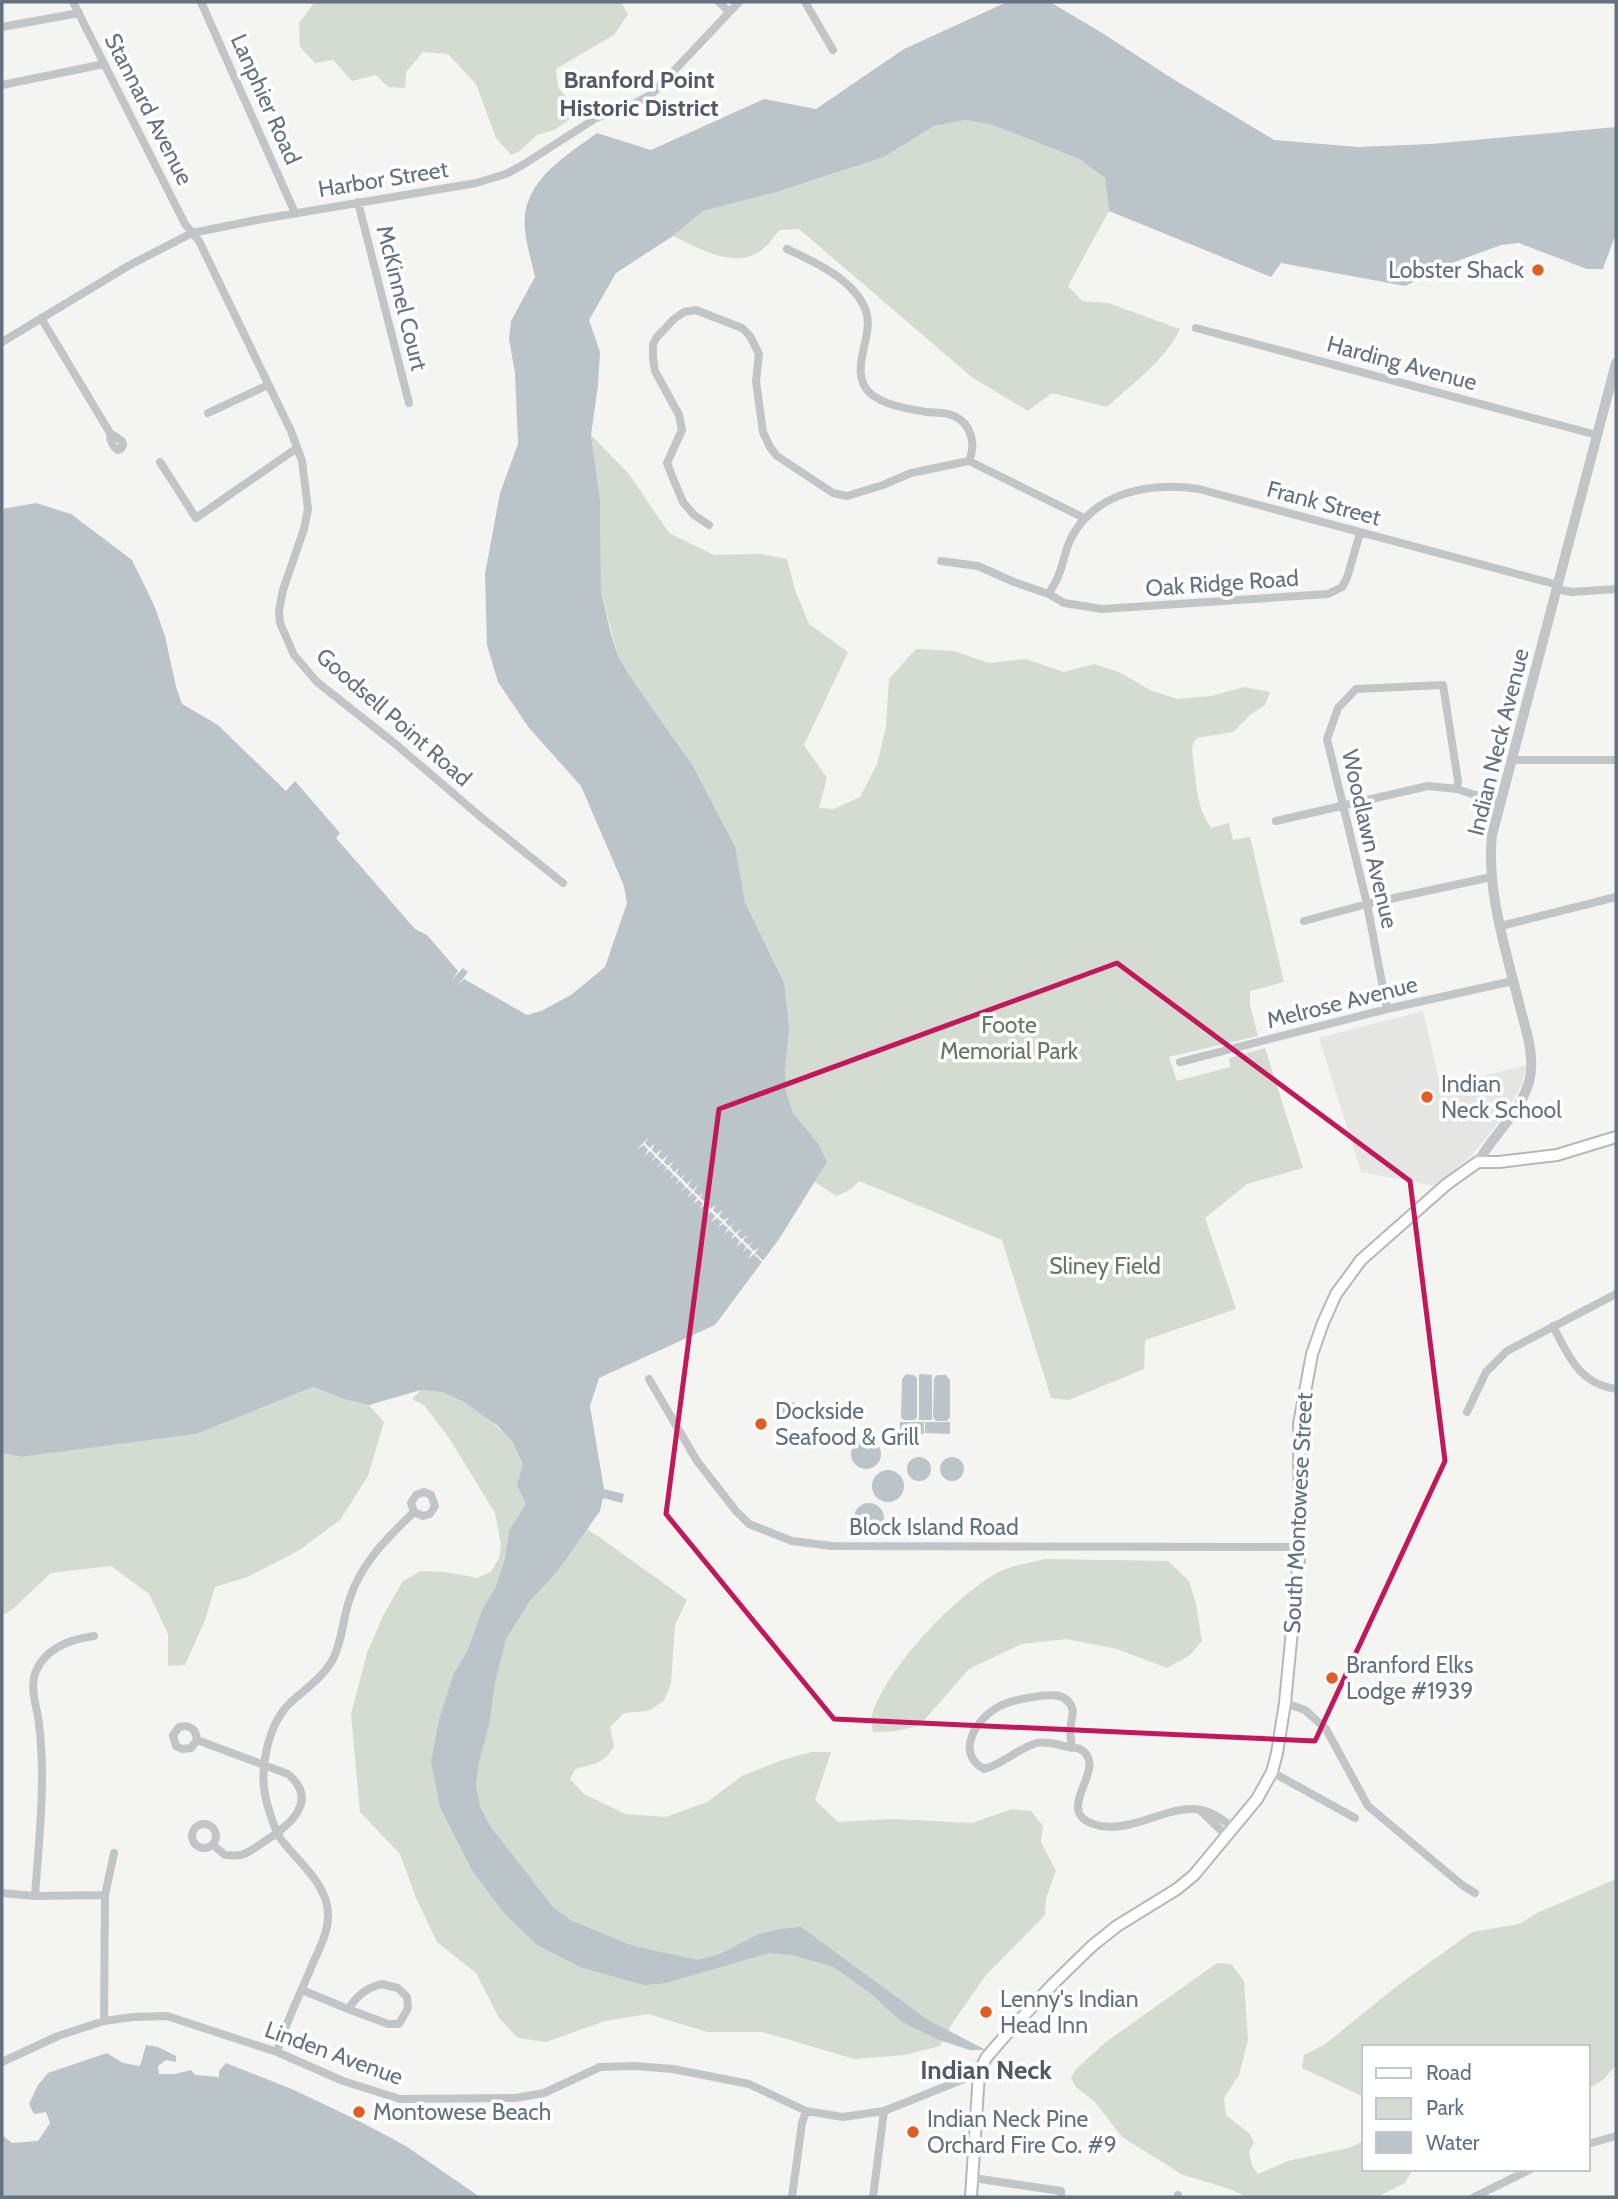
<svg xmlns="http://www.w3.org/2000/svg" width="1618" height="2199" viewBox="0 0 1618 2199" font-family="Cabin,sans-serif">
	<rect width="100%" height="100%" fill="#f4f4f0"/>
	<path fill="#e5e6e4" d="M1423 1011 1441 1087 1526 1065 1523 1081 1517 1094 1497 1124 1472 1155 1435 1186 1361 1172 1319 1038Z"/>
	<path fill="#d4dbd1" d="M313 2H621L628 14 615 34 556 69 558 87 579 113 554 130 537 135 520 151 511 155 496 138 476 84 448 54 423 52 406 72 405 88 388 87 376 75 352 81 333 60 315 63 300 47 299 23 312 6Z
		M966 120 993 125 1079 159 1105 178 1109 211 1068 286 1082 301 1108 303 1180 329C1167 358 1131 385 1107 407L1052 393 1028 411 973 378 799 229 780 230C775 235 771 242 765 247 738 272 700 249 673 236L703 211 777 192 884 157 934 126Z
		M591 435 629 474 669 533 714 555 760 554 787 559 795 590 809 624 848 652 804 745 827 778 819 808 834 809 860 797 877 764 886 727 889 679 916 649 954 651 989 663 1026 659 1064 672 1094 664 1119 672 1150 690 1177 699 1211 696 1244 687 1270 692 1265 705 1250 715 1233 732 1197 738 1193 743 1192 751C1197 780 1194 802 1211 828L1229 823 1233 840 1250 837 1284 982 1250 991V1005L1258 1036 1169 1057 1177 1081 1230 1067 1229 1058 1265 1048 1303 1168 1247 1184 1205 1218 1236 1309 1145 1340 1144 1369 1069 1400 1051 1398 1002 1240 859 1181 850 1190 836 1196 815 1182 824 1167 777 1114 775 964 745 902 733 844 693 766 629 675 618 656 601 592 600 499Z
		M313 1387 344 1399 369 1405 384 1422 368 1476 340 1520 298 1551 247 1577 215 1587 205 1620 185 1665 168 1666V1634L149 1594 111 1566 51 1573 14 1608 2 1616V1453L21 1457 196 1434Z
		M421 1390C428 1390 436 1390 443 1392 466 1398 519 1438 523 1463 523 1469 519 1479 518 1485L599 1537 687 1600 675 1625 671 1683 664 1701 648 1711 624 1713 610 1727 614 1746C604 1764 594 1764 575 1769L570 1779 584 1794 625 1814 666 1817 707 1802 742 1776 782 1760 812 1752H831L815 1800 838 1822 893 1819 972 1823 1012 1809 1031 1811 1043 1826 1041 1842 1056 1871 1046 1898 1045 1915 986 1975 953 2022 940 2046 905 2055 854 2059 763 2032H707L648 2014 605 2021 546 2042 518 2038 499 2018 476 1973 437 1942 416 1898 400 1854 360 1812 351 1714 367 1653 383 1616 403 1581 421 1571 446 1572 477 1578 491 1572 499 1558 501 1545 495 1513 451 1441 425 1406 412 1399Z
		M1045 1559 1168 1561 1189 1581 1196 1604 1202 1641 1190 1655 1167 1668 1117 1649 1066 1639 1021 1644 969 1669 919 1726 895 1731 873 1732C872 1727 871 1720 872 1716 884 1670 957 1594 999 1572 1012 1565 1031 1563 1045 1559Z
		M1614 1880 1616 1881V2065L1603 2080 1588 2089V2047H1364V2097L1302 2068 1304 2055 1324 2045 1397 1986 1472 1932 1519 1924 1537 1913Z
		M1217 1963 1231 1964 1244 1981 1248 2040 1239 2075 1224 2098 1226 2115 1250 2134 1254 2143 1249 2152 1252 2166 1258 2174 1288 2161 1348 2148 1364 2141V2169H1413L1405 2183 1377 2197H1247L1230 2189 1183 2175 1122 2137 1095 2102 1076 2087 1071 2078 1076 2069 1106 2042Z"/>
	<path fill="#bac4c9" d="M1007 2H1050L1099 31 1173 79 1274 140 1358 147 1431 144 1616 127V233L1603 269H1587L1519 243 1501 245 1452 263 1405 286 1281 263 1271 277 1109 211 1105 178 1079 159 993 125 966 120 934 126 884 157 777 192 703 211 673 236 616 273 589 320 600 352 598 385 591 435 600 499 601 592 611 634 618 656 629 675 693 766 735 847 745 902 784 983 789 1027 785 1070 786 1092 793 1113 819 1145 827 1162 779 1239 715 1325 599 1378 590 1406 604 1489 624 1494 622 1503 603 1498 600 1511 559 1569 529 1602 506 1639 495 1682 489 1725 478 1766 476 1787 480 1807 490 1826 553 1907 572 1921 633 1946 698 1960 720 1954 759 1934 781 1929 801 1927 928 2020 986 2050H970L939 2040 902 2022 871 1994 834 1967 792 1955 769 1953 666 1983 644 1985 580 1967 537 1945 504 1913 473 1872 440 1807 431 1762 439 1720 454 1673 467 1652 483 1608 495 1589 505 1559 509 1531 526 1504 517 1485 523 1464 513 1443 498 1426 464 1402 443 1392 421 1390 369 1405 344 1399 313 1387 196 1434 21 1457 2 1453V509L36 503 71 514 132 560 154 605 165 636 176 687 182 704 218 725 286 791 295 781 340 833 336 838 415 929 427 935 458 971 452 980 463 968 468 972 457 986 464 979 527 1015 541 1011 571 995 605 967 627 903 624 886 581 786 529 728 498 682 487 645 485 574 500 493 518 444 515 373 509 339 511 321 535 277C532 262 526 245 525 229 520 183 564 157 597 133L651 150 764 99 816 109 904 49Z
		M906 1374 914 1375 917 1378V1417L914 1420H904L901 1417 902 1379Z
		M921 1374 932 1375V1420H919V1375Z
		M937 1375H946L950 1380V1417L947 1421H936L933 1417 934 1378Z
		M794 1402 798 1412 782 1420 777 1409Z
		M900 1422H924V1434H900Z
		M925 1422H950V1434L925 1433Z
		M851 1454a15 15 0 1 1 30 0a15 15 0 1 1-30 0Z
		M940 1469a12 12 0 1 1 24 0a12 12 0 1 1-24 0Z
		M907 1469a12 12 0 1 1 24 0a12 12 0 1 1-24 0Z
		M872 1486a16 16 0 1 1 32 0a16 16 0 1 1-32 0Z
		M854 1518a15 15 0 1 1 30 0a15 15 0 1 1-30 0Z
		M146 2045 158 2047 176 2056V2062L166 2060 158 2066 159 2074H175L191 2070 195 2075 219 2077V2071L226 2063 294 2090 355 2119 406 2146 480 2197H2V2135L12 2143 38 2141 50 2123 46 2112 34 2114 29 2104 38 2085 48 2073 107 2053 123 2063 140 2066Z"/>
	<path fill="#f4f4f0" d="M649 1137 645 1143 650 1148 655 1143 652 1150 656 1154 662 1149 658 1156 662 1160 668 1155 664 1162 668 1166 674 1161 670 1167 674 1172 680 1167 676 1173 681 1178 686 1173 682 1179 687 1184 692 1179 688 1186 693 1190 698 1185 694 1192 699 1196 704 1192 700 1197 705 1202 710 1197 706 1204 711 1209 716 1204 713 1210 717 1214 723 1210 719 1216 723 1220 730 1217 725 1222 730 1227 735 1222 731 1228 735 1233 742 1229 737 1234 741 1239 748 1235 743 1240 748 1245 754 1241 749 1246 754 1251 760 1247 755 1253 766 1263 765 1265 754 1254 748 1259 752 1252 747 1248 742 1253 746 1247 742 1242 736 1247 740 1241 735 1236 730 1240 734 1234 729 1230 724 1234 728 1228 723 1224 718 1228 722 1222 717 1218 711 1222 715 1216 711 1212 705 1216 709 1210 705 1205 698 1209 703 1204 699 1200 693 1204 697 1198 693 1193 687 1198 691 1192 686 1187 681 1192 685 1186 680 1181 674 1185 679 1180 674 1175 669 1180 673 1174 668 1169 662 1173 667 1168 662 1163 657 1168 661 1162 656 1157 651 1162 655 1156 650 1151 644 1156 648 1150 644 1145 637 1149Z"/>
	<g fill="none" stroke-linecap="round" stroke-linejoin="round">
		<defs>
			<path id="secondary" d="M971 2197 979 2073 986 2058 1004 2037 1053 1984 1092 1946 1117 1926 1177 1889 1194 1875 1257 1799 1272 1772 1277 1753 1285 1703 1300 1547 1299 1424 1312 1354 1323 1323 1336 1294 1361 1260 1447 1184 1478 1162H1499L1557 1155 1616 1137"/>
		</defs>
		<use href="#secondary" stroke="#b4b8bc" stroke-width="14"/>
		<path stroke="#c1c5c8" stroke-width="8" d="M73 2 185 224 199 241 291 431 302 461 308 509 304 529 283 590 279 611 280 623 294 655 317 682 393 742 482 818 563 883
			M201 2 295 213
			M719 2 729 12
			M805 2 833 50
			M2 27 79 13
			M2 85 104 64
			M358 202 409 403
			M787 249C815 262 855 280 866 311 875 337 846 372 871 394 886 406 909 409 927 412 936 413 946 412 954 416 972 424 976 445 969 461
			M41 318 110 433C110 440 111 446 118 450L121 449 123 445 122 441 110 433
			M1196 328 1597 435
			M2 342 128 266 192 233 262 219 476 183 506 174 521 166 596 118 628 107 652 94 739 2
			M208 413 268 385
			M160 462 196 518 297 448
			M709 525 694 515 683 502 672 476 667 463 682 430 679 415 655 371 653 358V344L657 337 674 319 684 312 696 310 742 328 750 336 759 354 756 381 763 432 770 447 777 456 833 493 847 496 883 485 911 473 969 461 1084 518
			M941 561 978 566 1014 582 1049 594C1052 587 1057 581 1059 574 1064 562 1065 550 1071 538 1096 491 1151 482 1199 489L1558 585
			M1557 589 1572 592 1616 589
			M1049 594 1064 603 1102 609 1328 594 1342 587 1347 578 1360 533
			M1512 760H1616
			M1276 821 1428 786 1457 789 1500 803
			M1304 921 1367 904 1491 877
			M1501 926 1616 897
			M1387 1009 1367 904 1327 739 1338 708 1356 689 1443 685 1458 781 1457 789
			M1180 1062 1387 1009 1513 981
			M1553 1326C1568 1355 1579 1384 1616 1389
			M649 1379 697 1461 736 1511 749 1524 792 1541 832 1546 1300 1547
			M1467 1412 1486 1372 1507 1351 1616 1294
			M1285 1703 1305 1710 1326 1729 1368 1806 1462 1885 1475 1893
			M197 1740 191 1748 182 1749 176 1746 173 1735 179 1727C190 1724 196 1729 197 1740L288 1774C320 1801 289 1826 265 1841 258 1846 249 1853 241 1855 236 1856 230 1855 225 1855L213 1845
			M1072 1748 1070 1731 1073 1711C1071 1703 1067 1698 1059 1696 1047 1693 1010 1700 1000 1706 977 1717 954 1753 984 1769 1004 1764 1018 1748 1037 1743 1045 1741 1056 1744 1064 1746 1068 1747 1075 1747 1080 1749 1113 1767 1045 1815 1101 1826 1137 1832 1173 1801 1206 1811 1216 1814 1225 1822 1234 1828
			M1272 1772 1355 1818
			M1202 1812 1227 1836
			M192 1836a12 12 0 1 1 24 0a12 12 0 1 1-24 0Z
			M2 1893 35 1896 105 1895
			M35 1896C39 1839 46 1781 39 1724 37 1706 29 1688 36 1671 46 1648 71 1639 94 1636
			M382 1984 398 1988 407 1997 408 2008 399 2024H388L348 2009C358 1995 366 1988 382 1984Z
			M302 1990 348 2009
			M104 2021 105 1895 114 1853
			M277 2052C286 2021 301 1993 313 1963 320 1947 329 1931 328 1913 327 1883 296 1860 280 1838 274 1827 270 1815 267 1803 258 1772 267 1726 290 1703 305 1689 325 1676 334 1657 342 1640 343 1619 349 1601 360 1564 387 1538 414 1512L411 1503 416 1495 424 1492 431 1495 435 1506 430 1514 423 1516 414 1512
			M2 2062 58 2036 104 2021 133 2017 167 2016 277 2052 343 2081 400 2099 515 2098 544 2093 600 2067 635 2066 673 2069 749 2084 806 2111 843 2117 884 2111 979 2073
			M1588 2144 1616 2136
			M973 2178 1061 2191V2197
			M792 2197 802 2123 806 2111
			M873 2197 884 2111
			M1178 2197V2195
			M1474 2197 1531 2169"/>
		<path stroke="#c1c5c8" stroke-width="10" d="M1478 1162C1493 1135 1520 1113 1529 1082 1536 1056 1525 1028 1519 1003 1506 951 1486 889 1492 835L1616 363"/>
		<use href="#secondary" stroke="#fff" stroke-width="10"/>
	</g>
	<path fill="none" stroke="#c2185b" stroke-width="5" stroke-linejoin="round" d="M1117 963 1410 1181 1445 1461 1315 1741 834 1719 666 1514 719 1109Z"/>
	<g fill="#e15d23" stroke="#fff" stroke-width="2.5">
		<circle cx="1538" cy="270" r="7"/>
		<circle cx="1427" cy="1097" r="7"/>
		<circle cx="761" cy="1424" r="7"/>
		<circle cx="1332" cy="1678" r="7"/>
		<circle cx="986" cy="2012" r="7"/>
		<circle cx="359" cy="2112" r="7"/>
		<circle cx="913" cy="2132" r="7"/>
	</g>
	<g text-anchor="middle" stroke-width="7" stroke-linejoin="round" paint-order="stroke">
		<g font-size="23" fill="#637281" stroke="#fff">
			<text transform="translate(266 99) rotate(66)" y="8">Lanphier Road</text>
			<text transform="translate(149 109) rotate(63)" y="8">Stannard Avenue</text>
			<text transform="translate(383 179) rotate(-9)" y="8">Harbor Street</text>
			<text transform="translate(402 298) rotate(76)" y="8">McKinnel Court</text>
			<text transform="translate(1402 363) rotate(15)" y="8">Harding Avenue</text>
			<text transform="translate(1324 503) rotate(15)" y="8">Frank Street</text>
			<text transform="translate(1222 583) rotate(-4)" y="8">Oak Ridge Road</text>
			<text transform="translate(394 717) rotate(41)" y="8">Goodsell Point Road</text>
			<text transform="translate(1498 742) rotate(-76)" y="8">Indian Neck Avenue</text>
			<text transform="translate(1370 839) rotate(77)" y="8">Woodlawn Avenue</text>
			<text transform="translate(1342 1002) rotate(-14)" y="8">Melrose Avenue</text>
			<text transform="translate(1298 1513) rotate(-87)" y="8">South Montowese Street</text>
			<text x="934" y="1535">Block Island Road</text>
			<text transform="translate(334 2053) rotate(20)" y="8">Linden Avenue</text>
		</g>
		<g font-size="23" fill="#637281" stroke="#fff" text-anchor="start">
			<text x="1524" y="278" text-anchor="end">Lobster Shack</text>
			<text x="1441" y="1092">Indian<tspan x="1441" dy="26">Neck School</tspan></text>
			<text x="775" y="1419">Dockside<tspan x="775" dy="26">Seafood &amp; Grill</tspan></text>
			<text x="1346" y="1673">Branford Elks<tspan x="1346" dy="26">Lodge #1939</tspan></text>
			<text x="1000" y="2007">Lenny's Indian<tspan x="1000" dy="26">Head Inn</tspan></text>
			<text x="373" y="2120">Montowese Beach</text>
			<text x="927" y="2127">Indian Neck Pine<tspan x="927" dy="26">Orchard Fire Co. #9</tspan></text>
		</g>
		<g font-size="23" fill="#657862" stroke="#fff">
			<text x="1009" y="1033">Foote<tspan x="1009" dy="26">Memorial Park</tspan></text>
			<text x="1105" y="1274">Sliney Field</text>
		</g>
		<g font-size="24" font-weight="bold" fill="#515b66" stroke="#fff">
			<text x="639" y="88">Branford Point<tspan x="639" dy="28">Historic District</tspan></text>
		</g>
		<g font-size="26" font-weight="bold" fill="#515b66" stroke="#fff">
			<text x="986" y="2079">Indian Neck</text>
		</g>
	</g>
	<rect width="1618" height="2199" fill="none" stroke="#637281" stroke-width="7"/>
	<rect x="1362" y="2045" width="228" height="126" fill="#ffffff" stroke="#c1c7cd" stroke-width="2"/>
	<rect x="1376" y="2068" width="35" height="10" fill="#ffffff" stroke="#c1c7cd" stroke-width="2"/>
	<text x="1426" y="2080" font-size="21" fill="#637281">Road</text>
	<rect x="1376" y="2098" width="35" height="21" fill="#d4dbd1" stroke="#c1c7cd" stroke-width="2"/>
	<text x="1426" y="2115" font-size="21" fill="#637281">Park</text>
	<rect x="1376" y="2132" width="35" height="21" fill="#bac4c9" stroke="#c1c7cd" stroke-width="2"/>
	<text x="1426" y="2150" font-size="21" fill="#637281">Water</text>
</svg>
